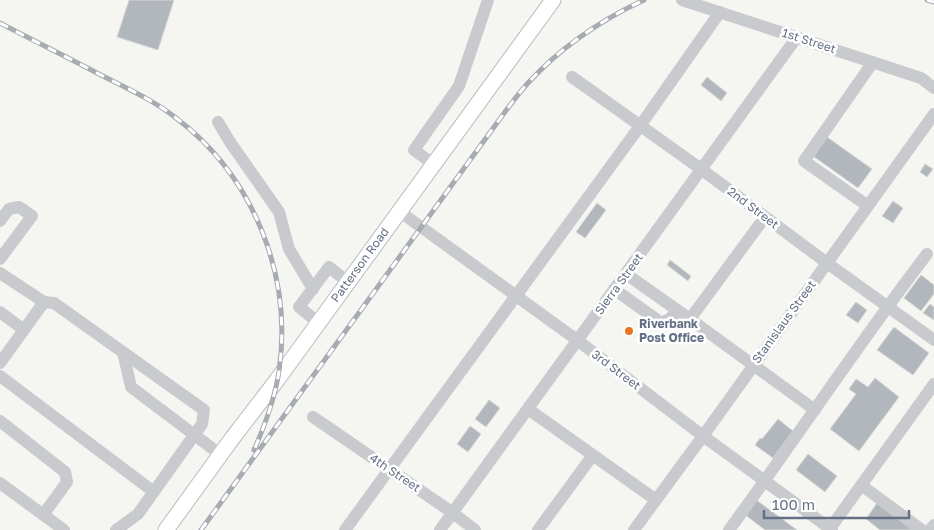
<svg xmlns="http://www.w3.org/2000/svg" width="934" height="530" viewBox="0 0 934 530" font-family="'Golos Text',sans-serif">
	<rect width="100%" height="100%" fill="#f5f6f2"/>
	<path fill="#b2b7be" stroke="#d7d7d5" d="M129 0H174L158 50 117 37Z
		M707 77 727 93 721 101 701 85Z
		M827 137 872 169 858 188 813 156Z
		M925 164 933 169 927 177 920 172Z
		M893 201 903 208 893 223 882 216Z
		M597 203 606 210 585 238 576 232Z
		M670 260 691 276 688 281 667 265Z
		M921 275 934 285V294L921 311 904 298Z
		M856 302 867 310 858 323 846 315Z
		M930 304 934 307V320L923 313Z
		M894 327 929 353 913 375 877 350Z
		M875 378 899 397 859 451 830 429 856 394 849 389 856 379 868 387Z
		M489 400 500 408 486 427 475 419Z
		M778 419 793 431 773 458 755 445 760 438 762 439Z
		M470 426 481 434 468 452 457 444Z
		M808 454 837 476 825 492 796 470Z
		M755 499 797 530H765L744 514Z
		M877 503 913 530H880L866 519Z"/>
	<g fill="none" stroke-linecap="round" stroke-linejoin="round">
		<defs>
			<path id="major" d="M166 530 231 440 277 380 553 0"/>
		</defs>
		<use href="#major" stroke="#b8bbc0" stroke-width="17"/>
		<path stroke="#c8cace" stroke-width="12" d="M682 0 921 78 934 88
			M572 77 701 169 827 263 934 340
			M218 122 230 142 279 212 289 249 313 289
			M433 164 414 150 459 86 488 0
			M868 206 804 161 873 62
			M399 211 577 340 703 436 832 530
			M765 217 690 319 815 410
			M0 221 9 209 19 207 32 216 0 259
			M0 273 44 302 0 363
			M626 274 690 319
			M614 289 660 322C668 322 672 317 677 311
			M44 302 54 303 204 410 202 424 138 514 116 530
			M0 312 24 330
			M319 323 299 307 329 267 348 282
			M123 352 131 387 221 455
			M0 376 154 492
			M528 409 656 500
			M313 417 453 513 475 530
			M0 421 65 472 67 482 43 515
			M0 483 64 530
			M861 485 922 530
			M345 530 640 126 720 12
			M440 530 797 37
			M538 530 593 455
			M634 530 703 436 934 114
			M729 530C796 439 858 344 927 254
			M829 530 934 384
			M930 530 934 525"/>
		<use href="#major" stroke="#fff" stroke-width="15"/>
		<defs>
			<path id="rail" d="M927 0 934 2
				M0 23C32 40 65 56 97 73 124 87 152 99 176 118 253 176 293 275 279 371 275 398 265 425 254 450
				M201 530 502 116C510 105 519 93 528 83 561 47 601 20 644 0"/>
		</defs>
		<use href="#rail" stroke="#a7abb2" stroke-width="5"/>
		<use href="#rail" stroke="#fff" stroke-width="3" stroke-dasharray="9" stroke-linecap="butt"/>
	</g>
	<circle fill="#eb731d" stroke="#fff" stroke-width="2" cx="629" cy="331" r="5"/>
	<g text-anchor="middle" stroke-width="5" stroke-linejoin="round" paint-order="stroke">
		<g font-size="12" fill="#637085" stroke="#fff">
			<text transform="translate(809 41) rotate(18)" y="4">1st Street</text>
			<text transform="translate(753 208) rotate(37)" y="4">2nd Street</text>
			<text transform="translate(360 265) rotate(-54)" y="4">Patterson Road</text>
			<text transform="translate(619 284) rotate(-54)" y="4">Sierra Street</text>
			<text transform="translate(784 322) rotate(-54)" y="4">Stanislaus Street</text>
			<text transform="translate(616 370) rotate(37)" y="4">3rd Street</text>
			<text transform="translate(395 473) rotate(34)" y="4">4th Street</text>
		</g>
		<g font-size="12" font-weight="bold" fill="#637085" stroke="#fff" text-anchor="start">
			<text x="639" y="328">Riverbank<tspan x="639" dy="14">Post Office</tspan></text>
		</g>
	</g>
	<path d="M764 510v8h145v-8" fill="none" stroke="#637085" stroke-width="2.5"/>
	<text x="772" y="510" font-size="15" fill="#637085" stroke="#ffffff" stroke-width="4" paint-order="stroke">100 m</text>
</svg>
